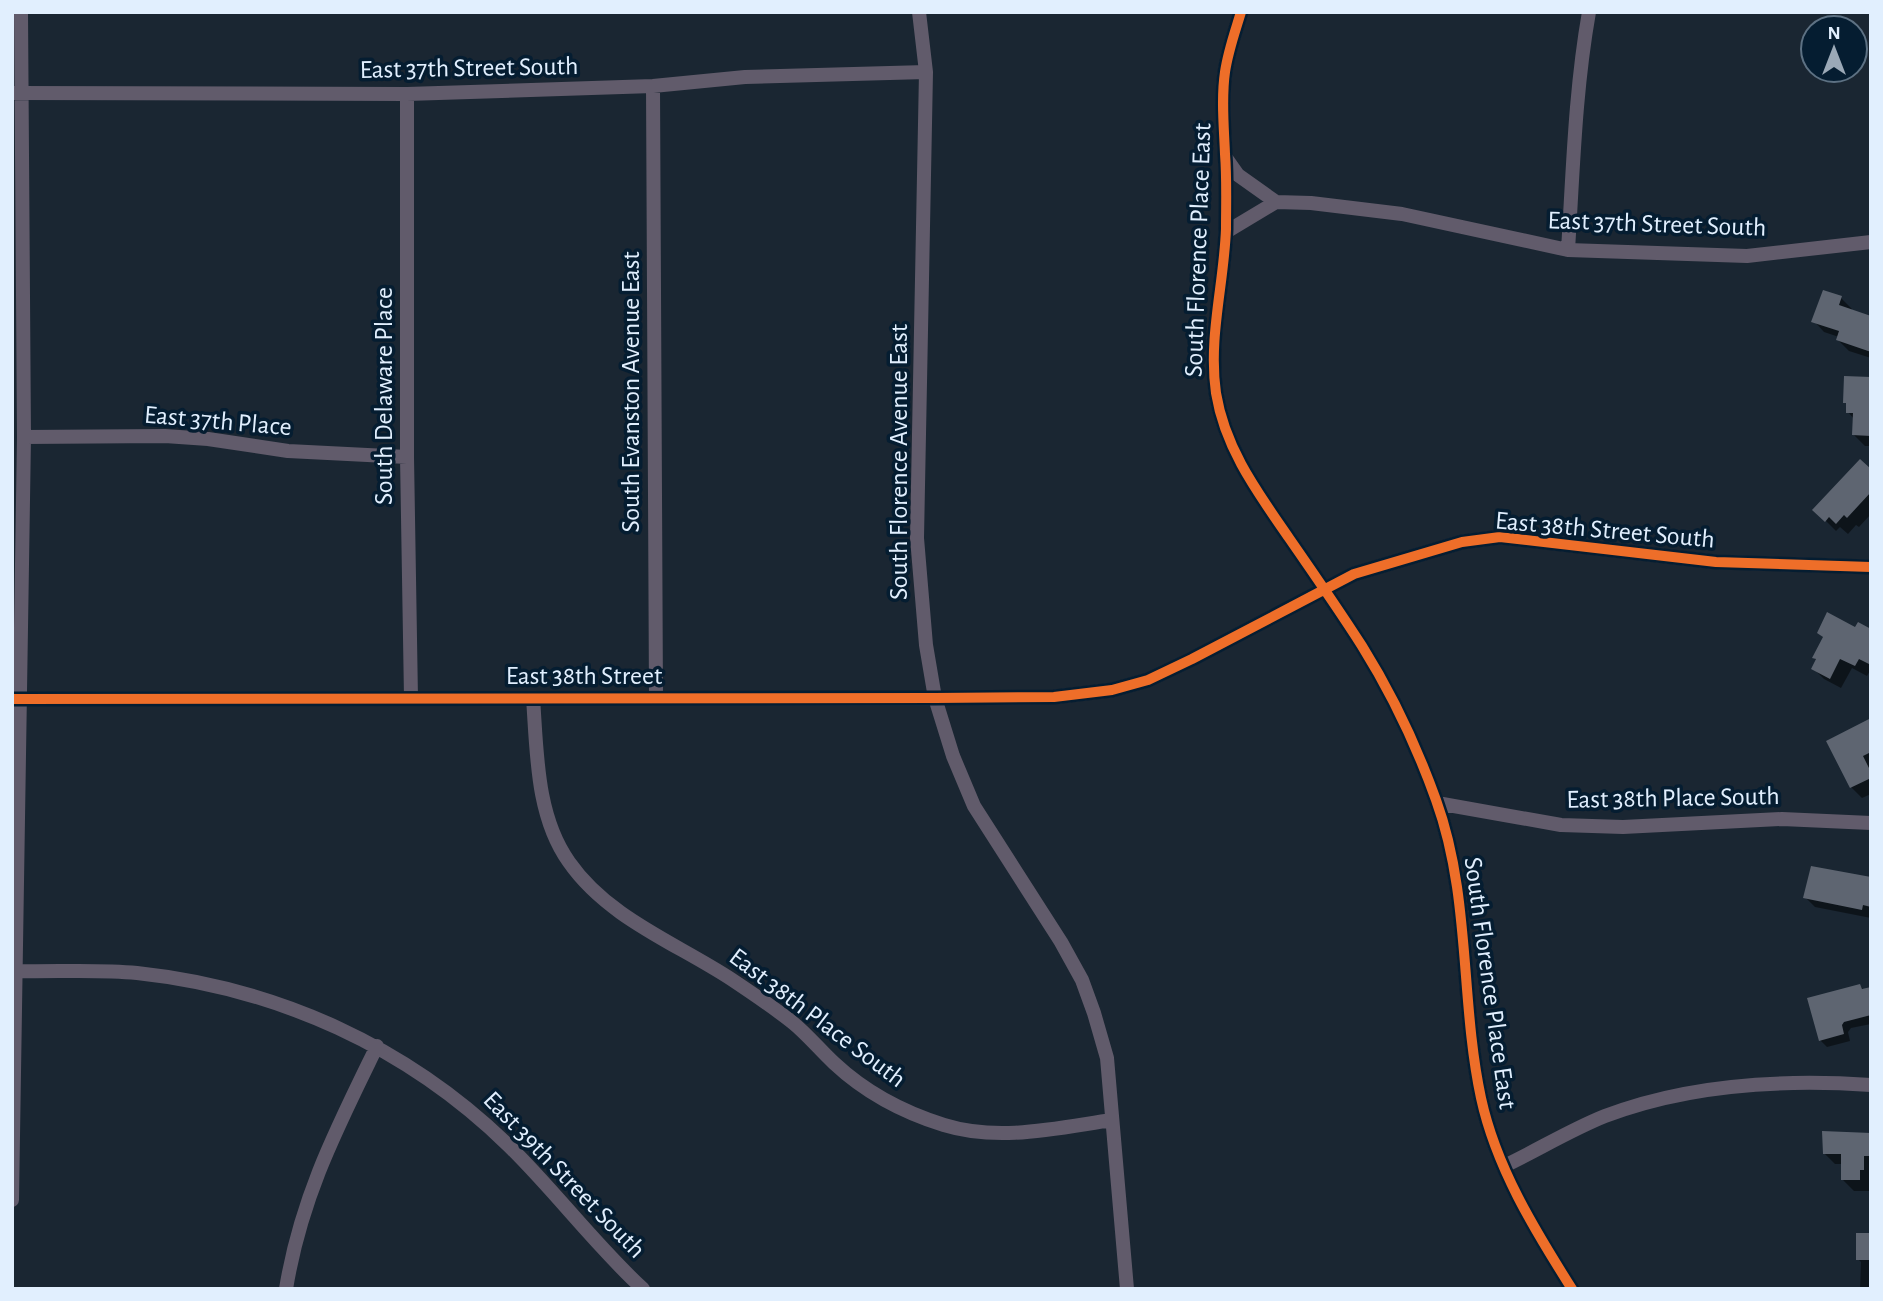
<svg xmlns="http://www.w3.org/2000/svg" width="1883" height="1301" viewBox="0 0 1883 1301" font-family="'Alegreya Sans',sans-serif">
	<rect width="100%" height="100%" fill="#1a2632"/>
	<path fill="#0007" d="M1841 298 1852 309 1851 311 1871 318V358L1849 351 1838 340 1839 337 1824 332 1814 321Z
		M1871 377V446H1865L1854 435V419L1848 412V405L1845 402 1846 378Z
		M1871 472V514L1859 527 1856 525 1848 534 1840 527 1836 531 1815 510Z
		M1856 629 1871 631V669L1867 676 1852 668 1841 688 1824 679 1813 668 1817 661 1814 657 1824 638 1819 633Z
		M1871 720V794L1862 798 1851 787Z
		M1871 879V918L1815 907 1805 897Z
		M1860 986 1864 990 1871 989V1024L1851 1028 1848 1032 1850 1041 1827 1047 1820 1040Z
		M1869 1127 1871 1191H1854L1843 1180V1164H1835L1824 1153 1869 1135Z
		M1871 1235V1289H1860L1861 1262 1858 1259Z"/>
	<path fill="#5e6571" d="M1823 290 1842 296 1839 305 1871 316V352L1836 340 1839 331 1811 322Z
		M1844 376 1871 377V436L1852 435 1853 413H1846V403H1843Z
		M1860 459 1871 469V492L1847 518 1844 515 1836 524 1829 517 1825 522 1812 510Z
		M1827 612 1855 627 1858 622 1871 629V665L1859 659 1855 666 1840 659 1830 679 1811 669 1816 659 1812 658 1823 637 1817 633Z
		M1871 718V752L1863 756 1871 772V778L1850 788 1826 741Z
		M1811 866 1871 877V907L1863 905 1862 910 1803 898Z
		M1860 984 1862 989 1871 987V1015L1844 1022 1842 1025 1844 1034 1819 1041 1807 998Z
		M1822 1131 1871 1133V1156H1864V1170H1860V1180H1841V1154H1823Z
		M1856 1233H1871V1260H1856Z"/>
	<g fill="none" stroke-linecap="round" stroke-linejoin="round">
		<path stroke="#615b6b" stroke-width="14" d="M919 12 926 72 917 538 926 645 935 698 953 756 974 806 1061 942 1082 980 1094 1013 1107 1058 1127 1289
			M1241 12C1235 32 1228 51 1225 72 1221 99 1224 127 1225 154 1227 179 1226 204 1226 229 1224 284 1208 338 1216 393 1225 449 1258 493 1289 538 1314 574 1339 610 1362 646 1392 694 1417 747 1436 800 1471 896 1460 1000 1481 1098 1496 1167 1534 1229 1572 1289
			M653 86 656 698
			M14 93 407 94 653 86 745 77 926 72
			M407 94V457L411 698
			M1226 158 1238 175 1276 202 1311 203 1402 214 1568 250 1747 256 1871 242
			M1226 232 1276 202
			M1568 250C1573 171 1575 91 1589 12
			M24 437 165 436 208 439 288 451 407 457
			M533 698C537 752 536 816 569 862 608 918 676 943 731 979 752 993 773 1007 792 1022 807 1034 820 1050 834 1063 866 1093 902 1112 944 1125 999 1142 1057 1128 1112 1120
			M12 699 935 698 1054 697 1112 690 1148 680 1192 659 1354 574 1462 542 1500 537 1716 562 1871 567
			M1437 803 1561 825 1623 827 1782 819 1871 823
			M16 971C56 972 97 969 137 973 278 988 408 1047 509 1146 556 1192 595 1245 643 1289
			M1504 1166C1538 1150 1570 1130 1605 1116 1689 1084 1782 1079 1871 1085
			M12 1200 24 437 21 12
			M286 1289C301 1197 337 1128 377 1046"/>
		<defs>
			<path id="cycleway" d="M1241 12C1235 32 1228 51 1225 72 1221 99 1224 127 1225 154 1227 179 1226 204 1226 229 1224 284 1208 338 1216 393 1225 449 1258 493 1289 538 1314 574 1339 610 1362 646 1392 694 1417 747 1436 800 1471 896 1460 1000 1481 1098 1496 1167 1534 1229 1572 1289
				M12 699 935 698 1054 697 1112 690 1148 680 1192 659 1354 574 1462 542 1500 537 1716 562 1871 567"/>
		</defs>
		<use href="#cycleway" stroke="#051d31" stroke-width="15"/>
		<use href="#cycleway" stroke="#ee6e29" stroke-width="10"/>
	</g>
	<g text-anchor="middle" stroke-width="7" stroke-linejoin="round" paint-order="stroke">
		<g font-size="26" fill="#e1effe" stroke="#051d31">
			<text transform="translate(469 67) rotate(-1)" y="9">East 37th Street South</text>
			<text transform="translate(1657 223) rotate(2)" y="9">East 37th Street South</text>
			<text transform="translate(1197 250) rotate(-88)" y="9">South Florence Place East</text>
			<text transform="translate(630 392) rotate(-90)" y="9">South Evanston Avenue East</text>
			<text transform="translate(383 396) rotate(-90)" y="9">South Delaware Place</text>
			<text transform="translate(218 420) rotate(5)" y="9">East 37th Place</text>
			<text transform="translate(898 462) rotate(-90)" y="9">South Florence Avenue East</text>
			<text transform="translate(1605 529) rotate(5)" y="9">East 38th Street South</text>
			<text x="584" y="684">East 38th Street</text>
			<text transform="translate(1673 797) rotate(-1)" y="9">East 38th Place South</text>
			<text transform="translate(1491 983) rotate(82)" y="9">South Florence Place East</text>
			<text transform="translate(818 1017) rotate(37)" y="9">East 38th Place South</text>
			<text transform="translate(565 1174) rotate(46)" y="9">East 39th Street South</text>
		</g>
	</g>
	<rect width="1883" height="1301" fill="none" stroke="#e1effe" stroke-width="28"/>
	<g transform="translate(1834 49)"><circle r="33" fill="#051d31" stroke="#5d7183" stroke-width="2"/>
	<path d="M0-5L12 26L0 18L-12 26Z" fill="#9ba9b7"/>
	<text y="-10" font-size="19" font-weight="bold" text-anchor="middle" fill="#e1effe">N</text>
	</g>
</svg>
